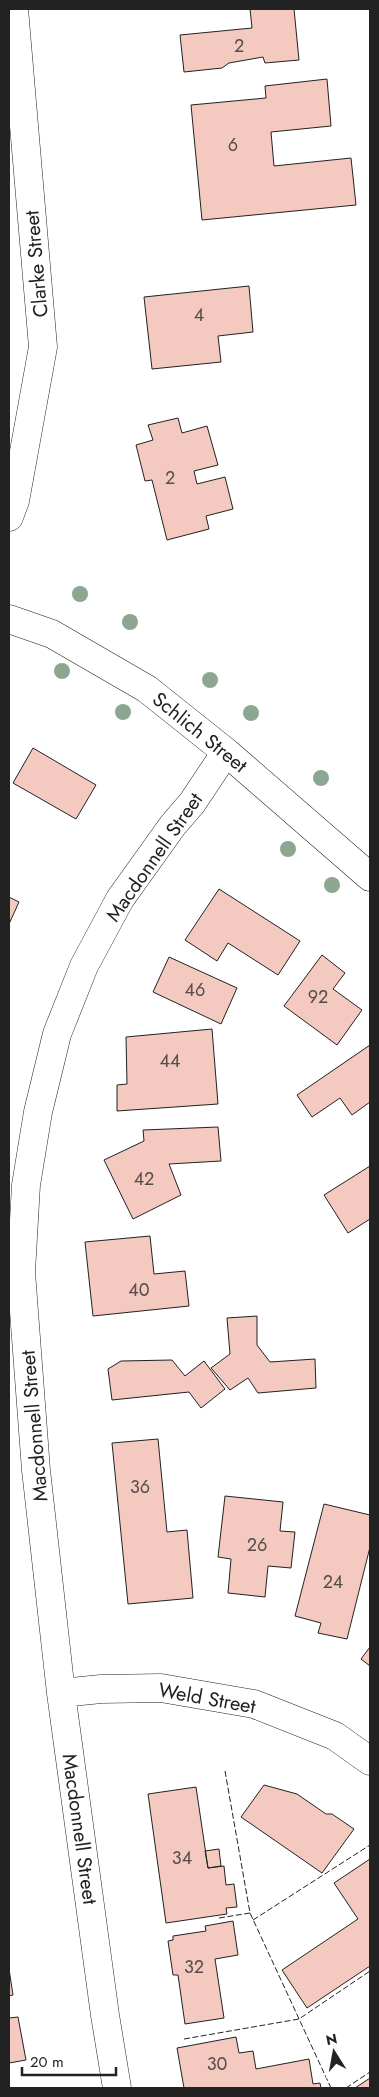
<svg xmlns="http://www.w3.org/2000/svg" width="379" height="2097" viewBox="0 0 379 2097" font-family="Jost,sans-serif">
	<rect width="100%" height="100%" fill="#fff"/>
	<path fill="#f3c9c0" stroke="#222" d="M250 9H294L299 60 265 63 263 57 229 63 222 68 184 72 180 35 252 28Z
		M327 79 331 126 271 132 274 166 351 158 356 205 202 220 191 105 266 98 265 86Z
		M249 286 253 332 218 336 221 362 152 369 144 297Z
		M178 418 182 433 207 426 218 465 194 471 197 484 225 477 233 509 206 516 209 529 167 540 152 480 145 481 136 445 153 440 148 425Z
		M33 748 96 785 76 819 13 783Z
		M219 889 300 941 278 975 228 943 217 961 185 940Z
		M9 897 19 902 9 924Z
		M322 955 345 973 333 989 362 1010 337 1045 284 1006Z
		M169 957 237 988 221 1024 153 992Z
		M212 1029 218 1104 117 1111V1085L127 1084 126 1037Z
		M370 1045V1102L352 1115 340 1098 312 1117 297 1095Z
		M218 1127 221 1161 169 1164 181 1195 133 1219 104 1160 144 1141 143 1130Z
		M370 1166V1219L348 1233 324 1195Z
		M150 1236 154 1274 185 1271 189 1306 93 1316 85 1242Z
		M257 1316V1345L270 1362 315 1359 316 1388 258 1393 248 1378 230 1390 211 1368 230 1354 227 1318Z
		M172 1360 185 1376 204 1361 225 1389 201 1408 189 1392 112 1400 108 1369 121 1361Z
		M158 1439 167 1532 187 1530 193 1598 128 1604 112 1443Z
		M225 1496 283 1502 280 1531 295 1532 291 1568 268 1566 265 1597 228 1593 231 1559 218 1557Z
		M324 1504 370 1515V1547L347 1639 318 1633 321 1623 295 1616Z
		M370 1647V1666L361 1659Z
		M264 1785 297 1794 326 1814H332L354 1829 322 1873 241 1817Z
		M196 1787 208 1868 224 1866 226 1885 234 1884 237 1907 226 1908 227 1914 166 1923 148 1794Z
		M219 1849 221 1866 208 1868 205 1851Z
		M370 1859V1966L307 2008 282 1970 358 1919 334 1883Z
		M233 1921 238 1955 215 1959 224 2018 185 2024 178 1975H173L168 1941 173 1940V1936L206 1931 205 1926Z
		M9 1969 13 1995 9 1996Z
		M18 2017 26 2060 9 2063V2018Z
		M236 2037 239 2053 253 2051 256 2069 309 2059 313 2084 320 2083 321 2088H184L177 2048Z
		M370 2078V2088H355Z"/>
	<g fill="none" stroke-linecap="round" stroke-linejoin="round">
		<defs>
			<path id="minor" d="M9 517 15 501 43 347 14 9
				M9 619 52 634 147 689 226 752 370 877
				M61 1693 101 1689 161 1688 254 1704 335 1736 370 1761
				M117 2088 105 2015 61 1693 36 1470 21 1272 26 1185 38 1112 57 1034 84 966 120 899 173 825 192 803 226 752"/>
		</defs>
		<use href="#minor" stroke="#222" stroke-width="29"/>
		<use href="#minor" stroke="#fff" stroke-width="28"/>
		<path stroke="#222" stroke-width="1" stroke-dasharray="6 2.5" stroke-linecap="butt" d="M225 1771 250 1913 331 2088
			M219 1918 250 1913
			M253 1920 370 1845
			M184 2039 299 2019 370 1971
			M346 2088 370 2072"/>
	</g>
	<g fill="#8da692">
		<circle cx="80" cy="594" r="8"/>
		<circle cx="130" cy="622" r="8"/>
		<circle cx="62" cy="671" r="8"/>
		<circle cx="210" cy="680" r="8"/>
		<circle cx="123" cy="712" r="8"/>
		<circle cx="251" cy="713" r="8"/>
		<circle cx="321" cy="778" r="8"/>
		<circle cx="288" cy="849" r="8"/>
		<circle cx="332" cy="885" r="8"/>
	</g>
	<g text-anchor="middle" stroke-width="4" stroke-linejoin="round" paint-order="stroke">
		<g font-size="18" fill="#564c4a">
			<text x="239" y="52">2</text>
			<text x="233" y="151">6</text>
			<text x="199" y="321">4</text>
			<text x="170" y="484">2</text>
			<text x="195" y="996">46</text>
			<text x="318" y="1003">92</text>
			<text x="170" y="1067">44</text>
			<text x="144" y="1185">42</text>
			<text x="139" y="1296">40</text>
			<text x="140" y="1493">36</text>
			<text x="257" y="1551">26</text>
			<text x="333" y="1588">24</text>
			<text x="182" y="1864">34</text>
			<text x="194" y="1973">32</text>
			<text x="217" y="2070">30</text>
		</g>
		<g font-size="20" fill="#222" stroke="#fff">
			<text transform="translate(36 264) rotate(-95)" y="7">Clarke Street</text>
			<text transform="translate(200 732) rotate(39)" y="7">Schlich Street</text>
			<text transform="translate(154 857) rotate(-55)" y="7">Macdonnell Street</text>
			<text transform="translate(34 1426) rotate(-95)" y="7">Macdonnell Street</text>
			<text transform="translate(207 1698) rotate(10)" y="7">Weld Street</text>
			<text transform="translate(80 1829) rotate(82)" y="7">Macdonnell Street</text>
		</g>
	</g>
	<rect width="379" height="2097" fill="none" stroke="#222222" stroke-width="20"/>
	<g transform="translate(334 2052) rotate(349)" stroke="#ffffff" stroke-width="4" paint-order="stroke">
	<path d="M0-4L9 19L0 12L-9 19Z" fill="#222222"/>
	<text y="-8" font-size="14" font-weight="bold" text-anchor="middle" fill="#222222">N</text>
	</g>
	<path d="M22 2067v8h94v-8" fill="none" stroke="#222222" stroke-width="2.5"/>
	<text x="30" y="2067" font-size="15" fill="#222222" stroke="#ffffff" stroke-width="4" paint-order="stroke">20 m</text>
</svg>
